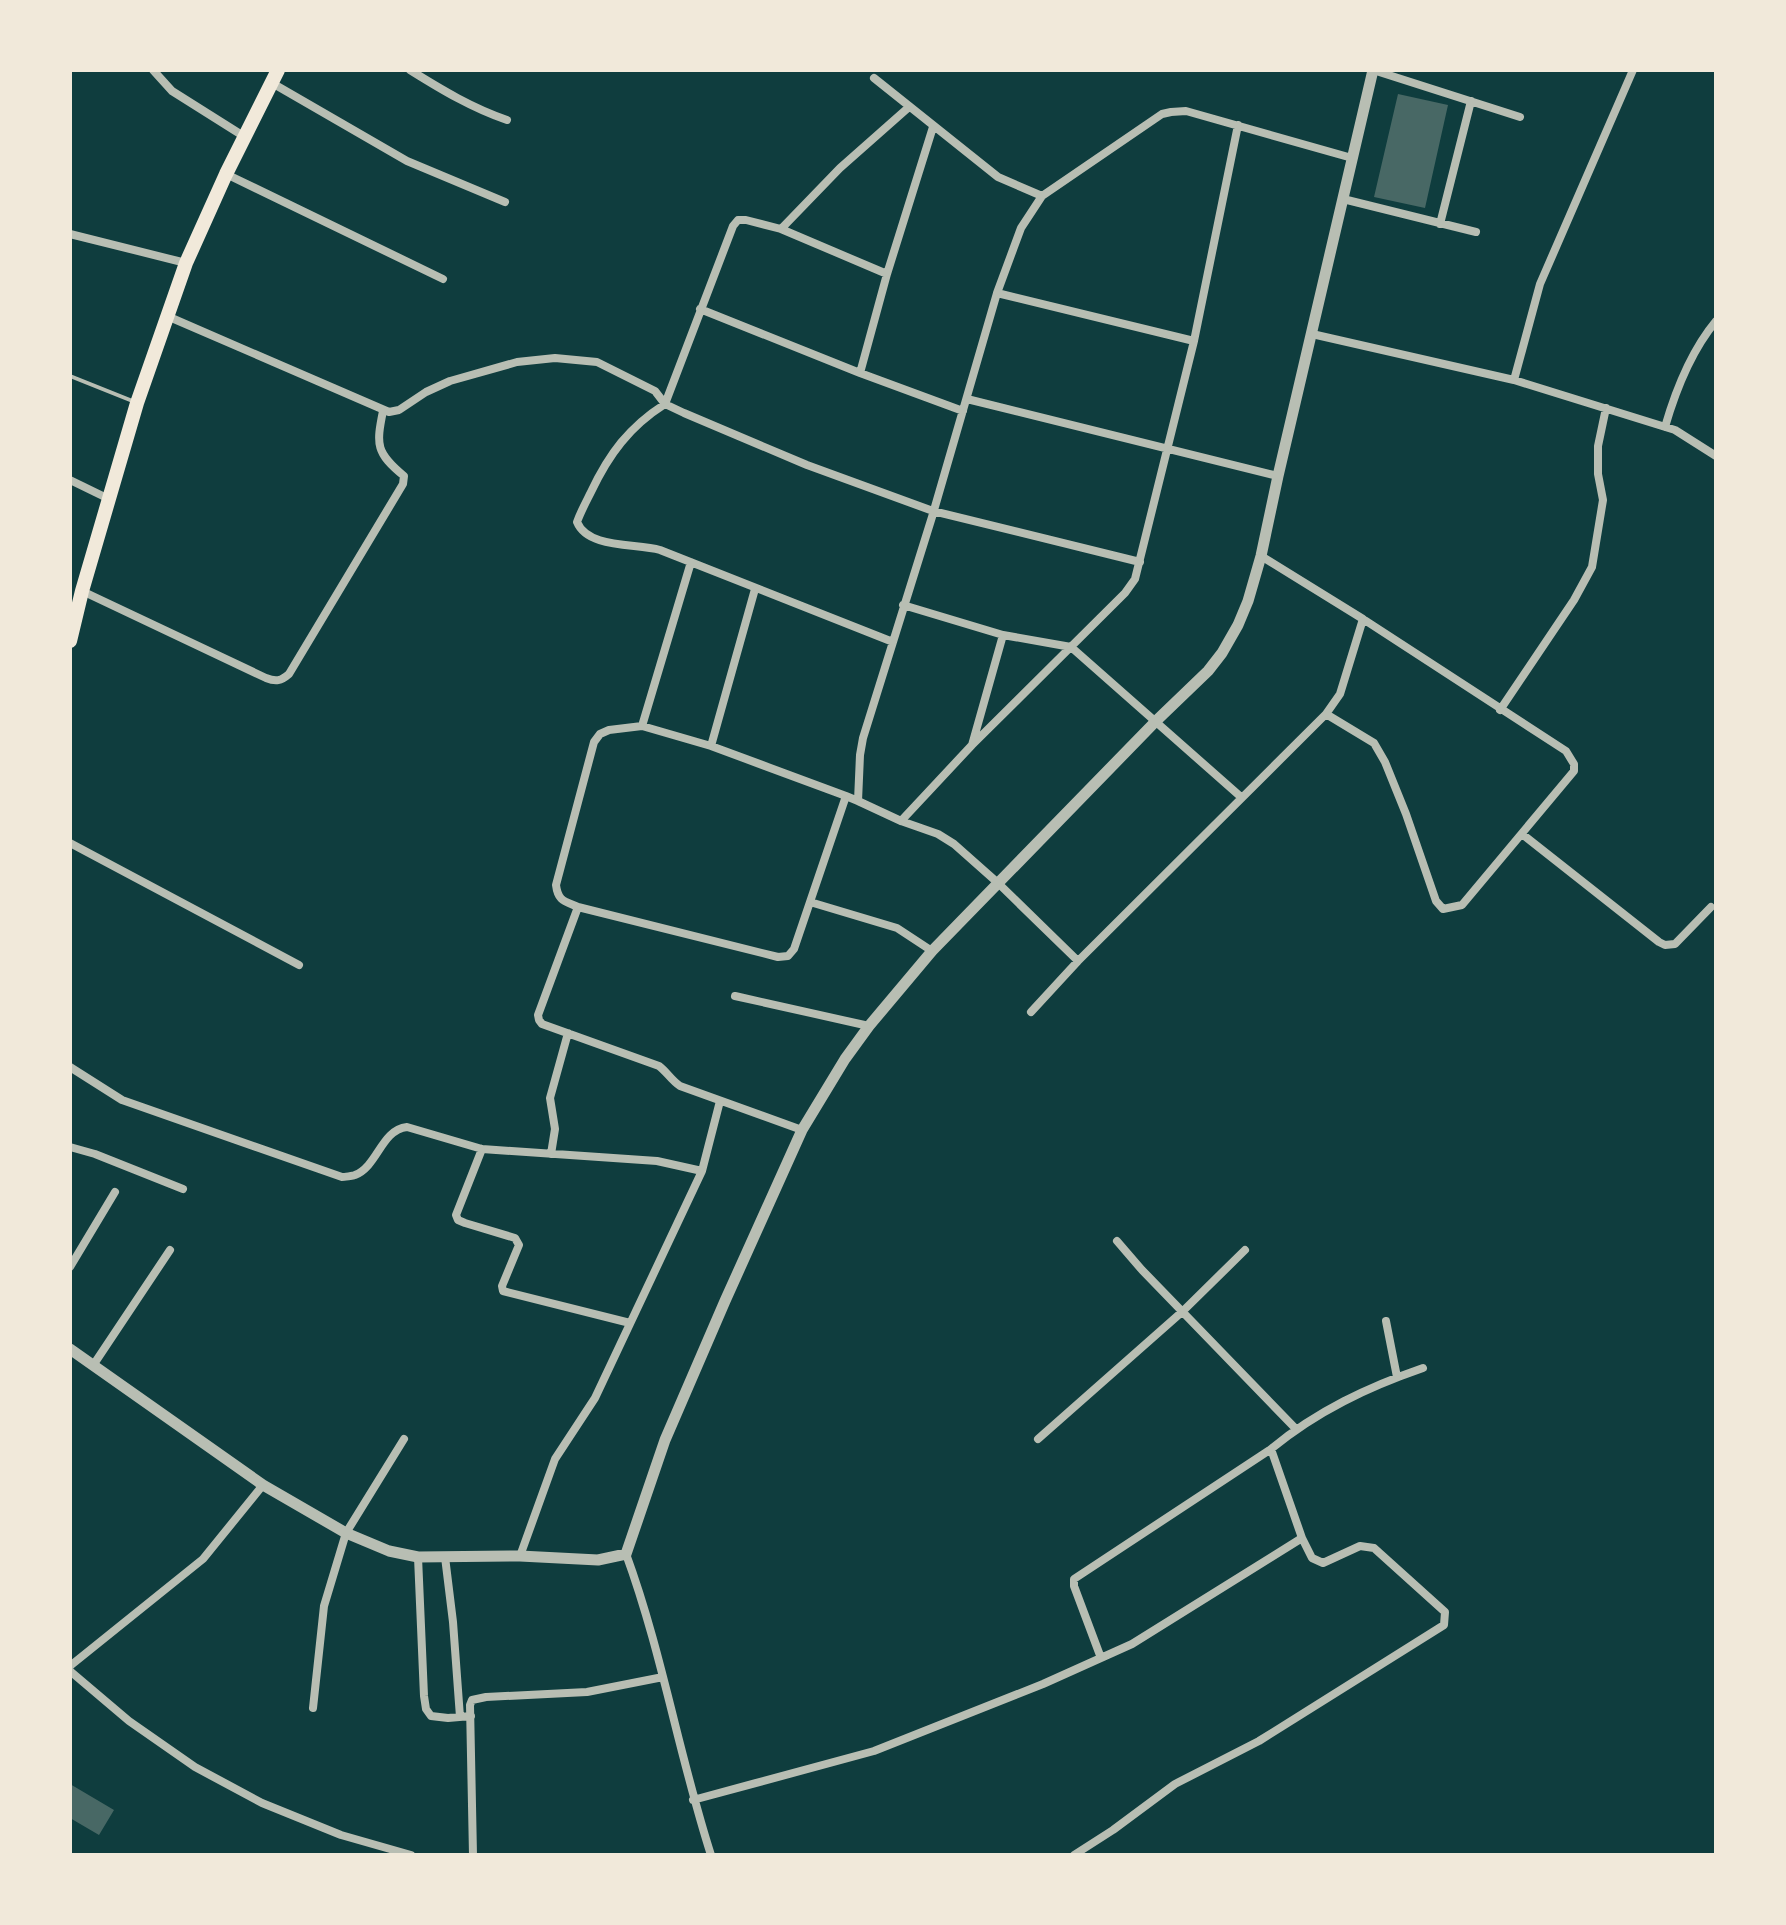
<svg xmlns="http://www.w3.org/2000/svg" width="1786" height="1925" viewBox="0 0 1786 1925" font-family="Signika,sans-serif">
	<rect width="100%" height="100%" fill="#0f3d3e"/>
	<path fill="#486865" d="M1398 94 1448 105 1425 208 1374 197Z
		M70 1784 114 1810 99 1835 70 1818Z"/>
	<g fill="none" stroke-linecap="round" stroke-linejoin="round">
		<path stroke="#b8beb3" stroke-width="4" d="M70 376 135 402"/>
		<path stroke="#b8beb3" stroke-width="8" d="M153 70 172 91 245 137
			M410 70C442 90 472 108 507 120
			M1373 70 1520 117
			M874 78 998 177 1042 196
			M272 83 407 161 505 202
			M226 174 443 279
			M1343 199 1476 232
			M1440 224 1471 101
			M781 229 840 168 909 107
			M70 234 186 263
			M887 274 781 229 746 220H738L733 226 665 404C629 427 609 454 591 492 586 502 581 511 577 522 588 549 636 543 660 550L893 642
			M997 293 1194 341
			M700 309 860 373 963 411
			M167 316 389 412 399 410 426 392 450 381 517 362 555 358 597 362 655 391 665 404 684 413 807 465 933 511 1140 562
			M1312 334 1514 380 1675 430 1716 456
			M860 373 887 274 933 127
			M1514 380 1540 284 1633 70
			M967 399 1278 476
			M1665 427C1676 389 1691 351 1716 321
			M70 480 109 499
			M1261 556 1363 619 1566 751 1574 764V771L1462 905 1443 909 1436 901 1406 814 1385 762 1374 743 1326 714
			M82 591 266 678C276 682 281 681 289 674L403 484 404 476C376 453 376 445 383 411
			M903 605 1003 635 1071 647 1241 797
			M1500 710 1574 600 1592 567 1603 500 1598 474V446L1606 408
			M642 726 691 562
			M972 745 1125 593 1135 579 1194 341 1238 125
			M711 746 755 589
			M846 796 794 949 788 956 778 957 578 907C564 901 558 901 556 885L594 742 600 734 609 730 642 726 711 746 846 796 858 801
			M901 821 972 745 1003 635
			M1522 834 1659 942 1665 945 1675 944 1711 907
			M70 843 299 965
			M810 902 897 928 932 951
			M578 907 538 1015 539 1020 542 1024 659 1066C667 1072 671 1080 680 1086L802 1130
			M1078 961 998 883 954 844 938 834 901 821 858 801 860 755 863 738 932 517 997 293 1021 228 1042 196 1162 114 1171 112 1186 111 1352 158
			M735 996 869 1026
			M1031 1012 1078 961 1326 714 1340 694 1363 619
			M70 1067 122 1100 342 1177C343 1177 354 1176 355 1175 378 1166 381 1130 407 1127L482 1149 657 1161 702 1171
			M70 1147 95 1154 183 1189
			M482 1149 456 1215 458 1220 465 1223 515 1238 519 1245 502 1286 503 1291 630 1323
			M551 1154 555 1129 550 1098 568 1033
			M1117 1241 1142 1270 1295 1428
			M70 1267 115 1192
			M1386 1321 1397 1377
			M94 1364 170 1250
			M1038 1439 1183 1311 1245 1250
			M626 1554C662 1652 679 1756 711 1855
			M520 1556 555 1459 595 1398 702 1171 720 1101
			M418 1557 424 1696 426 1709 431 1716 448 1718 471 1716
			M445 1557 453 1622 460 1717
			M1101 1658 1074 1586V1579L1271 1449C1317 1411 1368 1387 1423 1368
			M70 1666 203 1559 263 1485
			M70 1671 129 1721 195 1767 262 1803 341 1835 411 1855
			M313 1708 324 1606 346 1533 404 1439
			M693 1800 874 1751 1043 1684 1132 1644 1302 1538
			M473 1855 470 1705 472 1700 486 1697 587 1692 663 1677
			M1074 1855 1113 1830 1175 1784 1259 1741 1444 1625 1445 1612 1374 1548 1360 1546 1323 1563 1312 1558 1302 1538 1271 1449"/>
		<path stroke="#b8beb3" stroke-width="11" d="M70 1349 263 1485 346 1533 389 1551 418 1557 520 1556 598 1560 626 1554 665 1440 725 1301 802 1130 845 1059 869 1026 932 951 1156 721 1208 671 1222 653 1238 625 1248 601 1261 556 1278 476 1373 70"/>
		<path stroke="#f1e9da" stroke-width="14" d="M70 641 82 591 137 403 186 263 226 174 278 70"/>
	</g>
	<rect width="1786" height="1925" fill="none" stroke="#f1e9da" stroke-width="144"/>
</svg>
